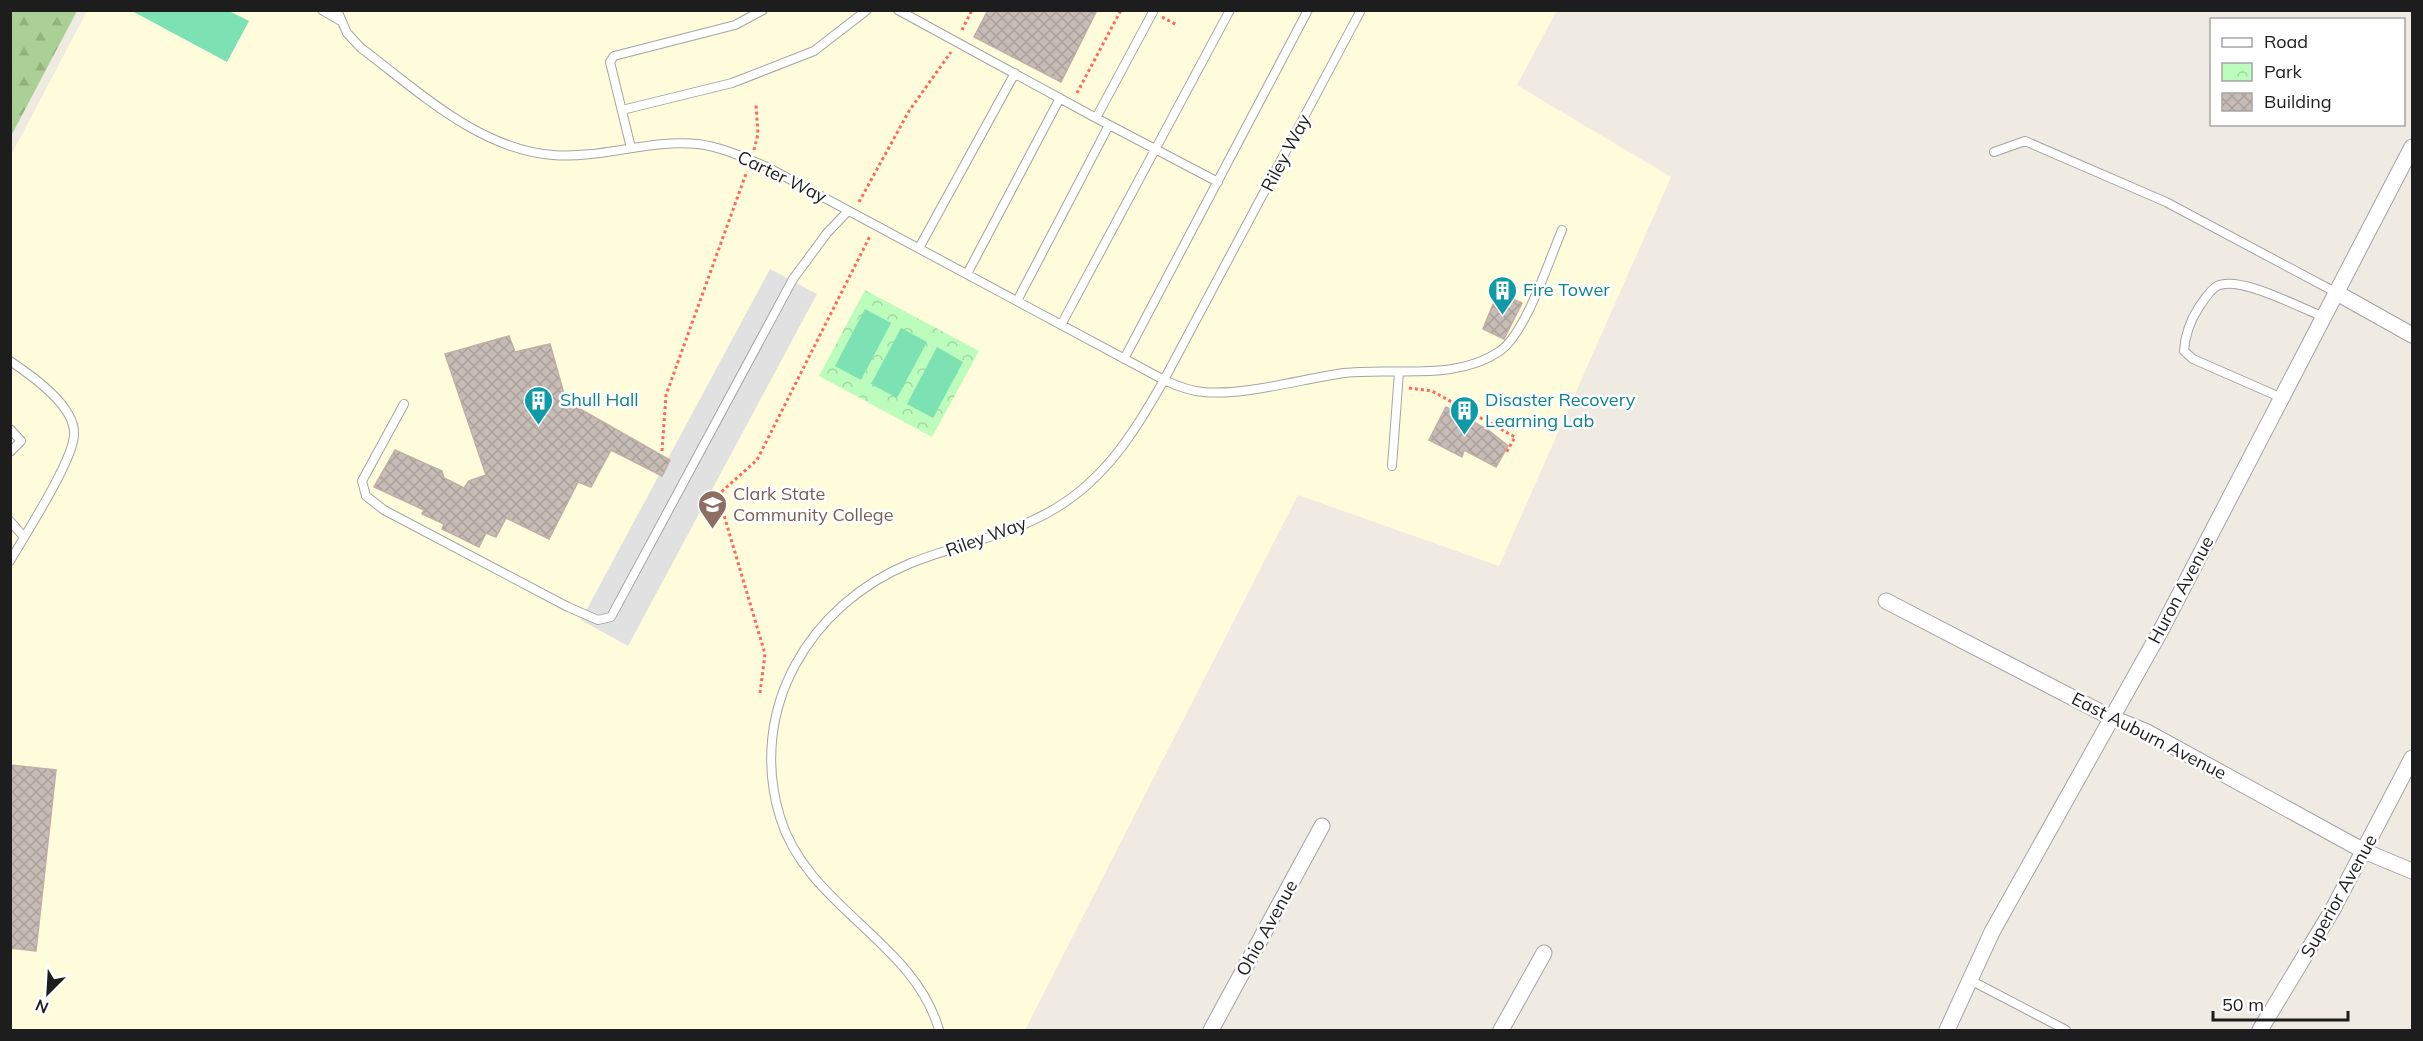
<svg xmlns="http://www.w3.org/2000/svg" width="2423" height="1041" viewBox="0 0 2423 1041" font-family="Mulish,sans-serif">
	<defs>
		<pattern id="forest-firs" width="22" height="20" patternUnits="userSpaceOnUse" patternTransform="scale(1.5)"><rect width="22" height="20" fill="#abd095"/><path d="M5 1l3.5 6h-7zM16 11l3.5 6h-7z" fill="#93b280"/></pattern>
		<pattern id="park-crowns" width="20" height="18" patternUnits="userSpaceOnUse" patternTransform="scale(1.5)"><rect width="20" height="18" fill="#bcfcbc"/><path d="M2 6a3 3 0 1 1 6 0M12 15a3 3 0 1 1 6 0" fill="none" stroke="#a1d8a1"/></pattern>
		<pattern id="building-cross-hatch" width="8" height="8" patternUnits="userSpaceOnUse" patternTransform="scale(1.5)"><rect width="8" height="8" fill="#c7bbb5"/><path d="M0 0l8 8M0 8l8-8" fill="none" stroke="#aaa09b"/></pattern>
	</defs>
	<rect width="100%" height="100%" fill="#efeae2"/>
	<path fill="#fffcdb" d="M1557 10 1517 85 1671 177 1499 566 1298 495 1025 1030H11L10 157 87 11Z"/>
	<path fill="url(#forest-firs)" d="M11 10 77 11 11 136 10 11Z"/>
	<path fill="url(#park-crowns)" d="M865 290 979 351 932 437 819 376Z"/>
	<path fill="#7ce2b3" d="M132 11H229L249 21 227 62Z
		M865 309 891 323 861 380 835 366Z
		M901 328 927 342 897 398 871 384Z
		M937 347 963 362 933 418 907 404Z"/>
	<path fill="#e1e1e1" d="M770 269 817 294 628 646 581 620Z"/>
	<path fill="url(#building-cross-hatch)" stroke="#c1aea4" stroke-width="1.5" d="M988 10H1097L1061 82 974 37Z
		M1498 292 1522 303 1504 339 1483 329Z
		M509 336 515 352 550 344 566 401 670 460 662 476 611 450 591 487 578 482 549 539 506 518 496 537 486 533 479 547 442 529 444 524 422 514 424 510 374 487 395 450 442 471 444 478 464 488 469 481 486 475 445 354Z
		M1446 407 1488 430 1508 446 1496 467 1464 450 1462 457 1429 440Z
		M10 765 56 770 36 951 10 948Z"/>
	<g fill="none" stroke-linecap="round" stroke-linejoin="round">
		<defs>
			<path id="service" d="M322 10 339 20
				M337 10 347 33 361 48C417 90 478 149 553 155 602 159 649 139 698 144 722 147 745 158 767 167L1164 380C1177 386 1189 391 1203 392 1245 396 1301 379 1344 373 1394 367 1455 382 1500 351 1526 333 1549 260 1562 230
				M898 10 1096 118
				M1154 10 1096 118 1218 182
				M622 110 732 83 814 51 867 10
				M631 148 610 62 614 56 735 25 763 10
				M1994 152 2025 141 2166 202 2337 293
				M919 248 1015 73
				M967 274 1060 98
				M1017 301 1109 125
				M1061 325 1230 10
				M1124 359 1308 10
				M10 361C31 375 76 406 74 435 73 461 25 535 10 561
				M2282 398 2193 359 2184 351C2185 334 2190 321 2199 307 2204 300 2210 290 2217 286 2240 275 2300 308 2324 317
				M404 404 362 481 366 496 384 510 568 607 598 620 611 617 793 279 827 233 848 211
				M10 429 21 441 10 452
				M1392 466 1399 372
				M10 521 24 537
				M1970 980 2066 1030
				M939 1030C914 941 807 907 780 817 747 709 810 604 911 563 959 544 1012 535 1056 508 1106 478 1136 430 1164 380L1361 10"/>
			<path id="minor" d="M2337 293 2412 335
				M1886 601 2110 717 2147 732 2364 851 2412 871
				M1211 1030 1322 826
				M1501 1030 1544 953
				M1947 1030 1992 932 2161 630 2412 147
				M2260 1030 2333 909 2412 758"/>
		</defs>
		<use href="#service" stroke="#a4a4a4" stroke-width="10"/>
		<use href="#minor" stroke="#a4a4a4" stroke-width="17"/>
		<path stroke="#ff6763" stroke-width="3" stroke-dasharray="3 3" stroke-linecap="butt" d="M1162 17 1177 25
			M962 30 972 10
			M1077 93 1121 10
			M754 150 758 134 756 105
			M859 202 909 111 951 52
			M1409 388 1432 391 1515 437 1506 453
			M662 451 666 395 747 171
			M760 693 765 654 718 495 757 460 870 236"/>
		<use href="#service" stroke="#fff" stroke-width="8"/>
		<use href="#minor" stroke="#fff" stroke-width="15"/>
	</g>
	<defs>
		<symbol id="building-pin" viewBox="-11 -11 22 30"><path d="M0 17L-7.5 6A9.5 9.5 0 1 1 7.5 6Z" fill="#0f9aa8" stroke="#fff"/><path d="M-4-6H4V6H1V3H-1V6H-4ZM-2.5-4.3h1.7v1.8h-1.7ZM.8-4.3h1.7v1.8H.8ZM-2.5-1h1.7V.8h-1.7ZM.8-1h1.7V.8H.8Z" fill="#fff"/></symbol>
		<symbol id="university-pin" viewBox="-11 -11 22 30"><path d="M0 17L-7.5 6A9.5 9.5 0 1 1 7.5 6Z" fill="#8d6e63" stroke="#fff"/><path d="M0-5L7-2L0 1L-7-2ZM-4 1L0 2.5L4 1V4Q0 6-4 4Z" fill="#fff"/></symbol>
	</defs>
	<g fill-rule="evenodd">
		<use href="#building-pin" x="1486" y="274" width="33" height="45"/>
		<use href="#building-pin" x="522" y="384" width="33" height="45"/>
		<use href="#building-pin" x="1448" y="394" width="33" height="45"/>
		<use href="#university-pin" x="696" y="488" width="33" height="45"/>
	</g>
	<g text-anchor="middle" stroke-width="5" stroke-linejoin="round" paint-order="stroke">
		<g font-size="18" fill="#1d1d1d" stroke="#fff">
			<text transform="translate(1286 153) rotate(-62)" y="6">Riley Way</text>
			<text transform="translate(782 177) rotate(26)" y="6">Carter Way</text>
			<text transform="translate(986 537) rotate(-20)" y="6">Riley Way</text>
			<text transform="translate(2181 590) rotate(-62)" y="6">Huron Avenue</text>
			<text transform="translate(2149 736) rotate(27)" y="6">East Auburn Avenue</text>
			<text transform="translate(2339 896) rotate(-61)" y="6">Superior Avenue</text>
			<text transform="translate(1267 928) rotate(-61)" y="6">Ohio Avenue</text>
		</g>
		<g font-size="18" fill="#0d838f" stroke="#fff" text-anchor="start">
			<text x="1523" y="296">Fire Tower</text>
			<text x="560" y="406">Shull Hall</text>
			<text x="1485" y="406">Disaster Recovery<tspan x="1485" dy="21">Learning Lab</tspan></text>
		</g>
		<g font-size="18" fill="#785e54" stroke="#fff" text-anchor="start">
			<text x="733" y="500">Clark State<tspan x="733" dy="21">Community College</tspan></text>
		</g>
	</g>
	<rect width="2423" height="1041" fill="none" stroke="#1d1d1d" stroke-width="24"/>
	<rect x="2210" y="18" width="195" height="108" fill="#ffffff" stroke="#a5a5a5" stroke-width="1.5"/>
	<rect x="2222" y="38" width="30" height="9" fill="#ffffff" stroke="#a5a5a5" stroke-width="1.5"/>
	<text x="2264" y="48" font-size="18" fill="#1d1d1d">Road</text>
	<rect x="2222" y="63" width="30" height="18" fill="url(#park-crowns)" stroke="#a5a5a5" stroke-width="1.5"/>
	<text x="2264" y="78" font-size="18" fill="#1d1d1d">Park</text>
	<rect x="2222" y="93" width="30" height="18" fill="url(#building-cross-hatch)" stroke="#a5a5a5" stroke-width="1.5"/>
	<text x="2264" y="108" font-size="18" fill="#1d1d1d">Building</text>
	<g transform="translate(48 993) rotate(204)" stroke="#ffffff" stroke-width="4.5" paint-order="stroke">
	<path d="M0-4.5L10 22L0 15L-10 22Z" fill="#1d1d1d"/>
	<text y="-9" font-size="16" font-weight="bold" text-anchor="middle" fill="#1d1d1d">N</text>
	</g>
	<path d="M2213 1011v9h135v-9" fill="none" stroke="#1d1d1d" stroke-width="3"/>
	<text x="2222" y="1011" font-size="18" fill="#1d1d1d" stroke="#ffffff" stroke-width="4.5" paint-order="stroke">50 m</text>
</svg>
